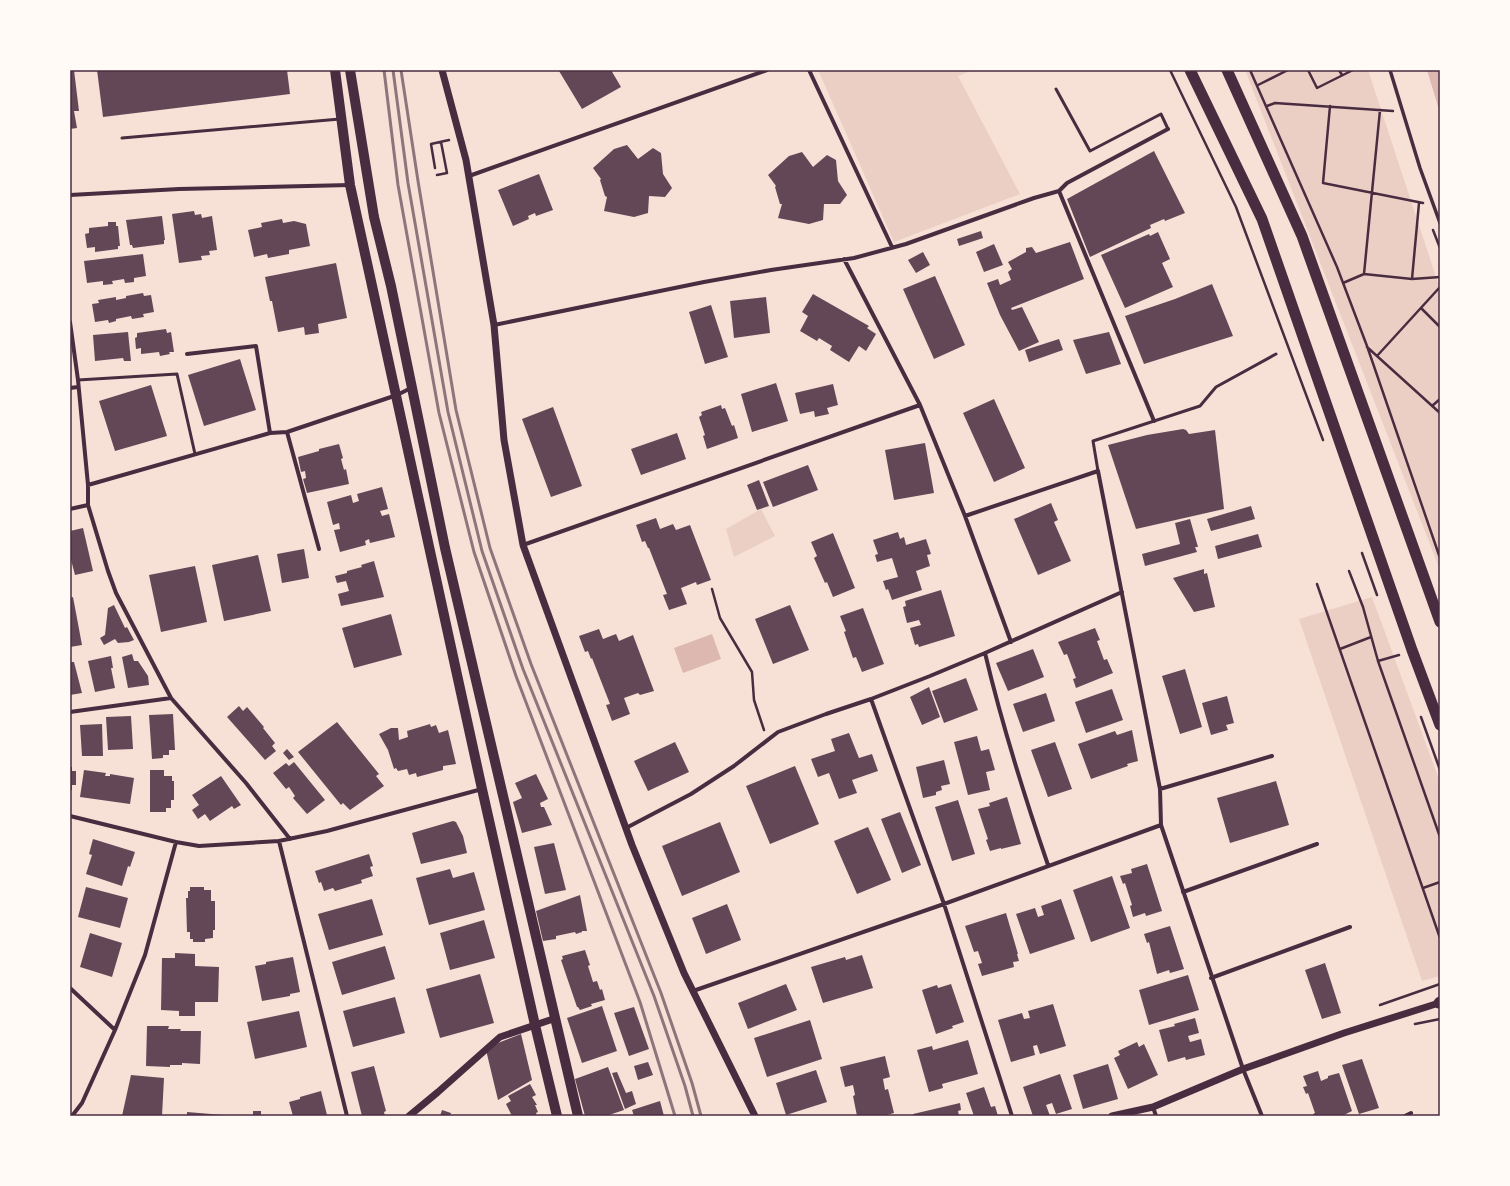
<svg xmlns="http://www.w3.org/2000/svg" width="1510" height="1186" viewBox="0 0 1510 1186" font-family="'Open Sans',sans-serif">
	<rect width="100%" height="100%" fill="#f7e1d7"/>
	<path fill="#ebcfc5" d="M818 70H973L958 76 1020 194 894 242Z
		M1245 70H1368L1440 289V570Z
		M761 509 775 536 734 557 726 529Z
		M1372 597 1440 782V976L1422 981 1299 619Z"/>
	<path fill="#dcb8b0" d="M1427 70H1440V113Z
		M712 634 721 659 683 673 674 648Z"/>
	<path fill="#644757" d="M70 70H74L79 111H74L77 128 70 129Z
		M97 70H287L290 94 103 117Z
		M561 70H611L621 87 582 109 559 71Z
		M627 145 638 159 653 148 661 153 663 174 672 188 665 197 649 196 648 213 634 217 604 211 607 197 605 196 600 180 601 179 593 168 614 149Z
		M1154 151 1185 213 1165 221 1164 219 1150 225 1151 228 1090 257 1067 199Z
		M802 152 813 167 827 155 836 160 838 181 847 195 840 204H824L823 220 809 224 778 218 782 204H780L775 187 776 186 768 175 789 156Z
		M539 174 553 210 536 216 535 213 528 216 529 219 513 226 498 190Z
		M194 211 195 215 201 214 202 218 212 216 217 250 209 251 210 255 201 256 202 260 179 263 172 214Z
		M162 216 165 240H164V244L133 248 132 245H130L126 220Z
		M282 219 283 223 294 221 306 224 310 246 289 250V254L268 258 267 254 254 257 248 230 262 227 261 223Z
		M108 222H116V226H118L120 246H118V249L95 252V247L87 248 85 234 89 233V228L108 226Z
		M981 231 983 238 959 246 957 239Z
		M1158 232 1170 259 1162 263 1173 287 1125 308 1101 255 1149 234 1150 236Z
		M1070 242 1084 279 1011 308 1012 310 1022 307 1039 342 1019 351 1000 315 987 283 998 279 1000 285 1011 280 1008 272 1012 269 1008 262 1026 252V248L1032 247 1036 253Z
		M994 244 1003 265 984 272 976 252Z
		M923 252 930 265 916 273 908 260Z
		M143 254 146 276 134 278V282L125 283 124 279 112 281 113 284 103 285V281L87 283 84 261Z
		M336 263 347 318 318 324 319 333 305 335 304 327 278 332 272 301H270L265 277Z
		M935 276 965 345 934 359 903 289Z
		M1212 284 1233 336 1144 364 1125 316 1175 299Z
		M143 293 144 296 151 295 154 312 143 314 144 317 132 319 131 316 116 319V321L109 323 108 320 95 322 92 304 99 303 98 300 116 297V300L126 298V296Z
		M813 294 869 326 867 328 876 334 866 351 859 346 849 362 830 350 832 346 819 338 817 341 800 331 808 316 802 312Z
		M766 297 770 333 734 338 730 301Z
		M711 305 728 357 705 364 689 312Z
		M166 329 167 333 171 332 174 352H169L170 354 160 356 159 352 141 354V348L136 349 135 338 137 337V333Z
		M128 332 131 361H124L123 358 95 361 93 335Z
		M1109 332 1121 364 1086 374 1073 340Z
		M1059 339 1063 350 1029 362 1025 350Z
		M240 359 256 410 204 426 188 375Z
		M776 383 788 421 752 432 741 394Z
		M833 384 838 405 827 408 829 414 815 417 814 411 800 414 795 393Z
		M151 385 167 436 115 451 99 401Z
		M994 399 1025 468 994 482 963 413Z
		M721 405 722 409 725 408 732 426 734 425 738 438 707 449 703 436 705 435 699 417 702 415 701 412Z
		M553 407 582 486 551 497 522 419Z
		M1183 429 1186 430 1189 434 1215 430 1224 509 1136 529 1108 445 1147 435Z
		M677 433 686 459 641 475 631 449Z
		M925 443 934 493 894 500 885 450Z
		M339 444 343 458 341 459 344 470 346 469 349 484 307 493 303 479 306 478 305 471 301 472 298 457 319 451V449Z
		M808 465 818 490 773 507 763 482Z
		M759 480 769 506 757 510 747 485Z
		M382 487 388 509 380 511 382 516 389 514 395 537 370 543 369 539 365 541 366 545 340 552 334 530 340 529 339 523 333 525 327 502 351 495 353 503 359 501 357 494Z
		M1051 503 1058 520 1054 522 1071 561 1038 575 1014 519Z
		M1251 506 1255 519 1211 531 1207 519Z
		M656 518 660 529 673 524 676 530 690 525 711 580 697 585 696 582 681 588 687 604 669 610 663 595 667 594 649 548H648L645 541 642 542 636 525Z
		M1190 519 1198 547H1195L1197 552 1145 566 1142 554 1180 544 1175 523Z
		M83 528 93 571 75 575 70 556V531Z
		M898 532 900 539 904 537 906 545 926 539 931 554 927 555 930 566 916 571 922 590 892 600 888 589 886 590 883 581 898 577 892 558 877 562 875 555 878 554 873 540Z
		M833 533 855 588 833 597 827 582 825 583 814 558 817 556 811 542Z
		M1258 534 1262 547 1218 559 1215 546Z
		M304 549 309 578 282 583 277 554Z
		M258 555 271 611 224 621 212 565Z
		M374 561 384 597 341 606 338 594 349 591 346 581 337 583 335 576 347 573V571L362 567 361 565Z
		M195 566 207 622 161 632 149 575Z
		M1204 569V574L1207 573 1215 607 1194 612 1173 578Z
		M941 590 955 636 919 647 918 644 915 645 910 628 921 625 919 620 907 623 903 607 906 606 905 601Z
		M73 597 82 645 70 647V598Z
		M114 605 125 628 127 627 134 640 129 642 118 643 115 639 104 645 100 638 105 635 108 608Z
		M790 605 809 650 773 664 755 619Z
		M863 608 884 664 862 672 856 657 853 658 844 632 846 631 840 616Z
		M391 614 402 655 354 668 342 628Z
		M1095 628 1100 640 1097 641 1104 660 1107 659 1113 673 1076 688 1073 679 1076 678 1067 654 1064 655 1058 642Z
		M599 629 603 639 616 634 619 641 633 635 654 691 640 695 638 693 624 698 630 714 612 721 606 705 610 704 592 658 591 659 588 651 585 652 579 636Z
		M1033 649 1044 677 1008 691 996 663Z
		M132 654 134 661H138L148 676 149 685 128 688 122 657Z
		M111 656 113 668H111L115 688 95 692 88 661Z
		M70 662H74L82 693 70 695Z
		M1185 669 1202 727 1180 734 1162 676Z
		M966 678 978 710 944 723 932 691Z
		M929 687 940 717 922 725 910 697Z
		M1112 689 1123 720 1086 733 1075 702Z
		M1046 693 1055 721 1023 732 1013 704Z
		M1227 696 1234 723 1226 725 1228 730 1211 735 1202 703Z
		M239 706 243 711 247 707 264 727 263 728 275 743 272 746 276 751 265 760 227 717Z
		M173 714 175 750H169V755H163V758L152 759 149 715Z
		M131 716 133 749 108 750 106 717Z
		M337 722 379 774 376 776 384 786 350 810 343 803 341 805 298 752Z
		M102 724 103 756H82L80 725Z
		M430 724 431 727 436 725 439 733 448 730 456 764 443 766V770L417 777 416 773 409 775 407 769 398 771 396 768 394 769 388 750 379 734 391 728H398L399 740 408 737 407 731Z
		M1132 730 1138 761 1127 764 1128 766 1091 779 1078 744 1115 731 1117 735Z
		M849 733 859 758 872 754 878 771 852 780 857 793 839 799 829 773 818 777 811 759 835 751 831 739Z
		M977 736 981 751 989 749 995 770 986 772 990 790 968 795 954 742Z
		M675 742 689 772 648 791 634 761Z
		M1055 742 1072 789 1048 797 1031 750Z
		M287 749 294 757 289 760 283 753Z
		M944 760 950 784 941 786 942 790 936 792V795L923 798 916 767Z
		M294 762 325 800 307 814 293 798 295 796 289 787 286 789 273 773 286 763 289 766Z
		M795 766 819 824 770 844 746 786Z
		M70 767H72V771H76V785H72V790H70Z
		M84 770 106 773 105 776H110V774L134 778 130 804 80 797Z
		M150 770H164V776H172V781H174V800H171V808H166V812H150Z
		M536 774 548 799 540 803 541 807H544L552 825 522 833 513 802 522 798 515 783Z
		M221 776 241 805 234 809 232 806 210 821 205 814 198 819 192 810 199 805 192 795Z
		M1276 781 1289 825 1230 843 1217 798Z
		M1007 797 1021 844 1001 849V848L990 851 986 840 988 839 978 809 990 806 989 803Z
		M958 800 975 854 952 861 935 807Z
		M900 812 921 865 902 873 881 819Z
		M453 821 456 822 463 836 467 853 421 864 412 833Z
		M720 822 740 872 682 896 662 846Z
		M868 827 891 880 857 894 834 841Z
		M93 839 135 852 130 867 128 866 122 886 86 874 92 855 89 854Z
		M554 843 566 890 545 894 534 847Z
		M369 854 373 866 370 867 373 876 361 880 362 883 335 891 333 888 324 891 321 882 319 883 315 871Z
		M1147 864 1162 911 1146 916 1145 913 1133 917 1130 906 1132 905 1125 883 1123 884 1120 876 1132 873 1131 869Z
		M450 869 453 878 474 872 485 910 429 925 416 878Z
		M1112 876 1130 928 1091 942 1073 890Z
		M86 887 128 898 120 928 78 917Z
		M190 887H204V890H211V901H215V930H213V938L205 939V942H193V939H190V932H187L186 898H188V891H190Z
		M580 895 587 931H582V932L576 934 575 932 556 936V939L543 941 536 911Z
		M372 899 383 935 329 950 318 914Z
		M1061 899 1075 939 1030 954 1016 914 1035 908 1038 917 1044 915 1041 906Z
		M727 904 741 940 706 954 692 918Z
		M1006 913 1018 954H1017L1019 961 1013 962 1014 967 982 976 978 964 982 963 978 951 974 952 965 926Z
		M484 920 495 958 450 970 440 933Z
		M1170 926 1184 969 1170 973 1169 970 1157 974 1149 942 1147 943 1144 934Z
		M90 933 122 943 112 977 80 967Z
		M385 946 395 979 342 995 332 962Z
		M585 950 590 965 588 966 593 982 597 981 600 990 602 989 605 1000 591 1004 592 1006 580 1010 578 1007H577L561 960 563 959 562 956Z
		M175 953 195 954V966L219 967 218 1002H195V1016H179V1011L161 1010 162 958H175Z
		M862 955 873 988 823 1003 811 967 845 957 846 960Z
		M293 957 300 992 290 994V996L262 1001 255 966 266 964V962Z
		M1325 963 1341 1013 1322 1019 1305 970Z
		M480 974 494 1023 440 1038 426 989Z
		M1188 975 1199 1010 1149 1025 1139 990Z
		M786 984 797 1010 748 1029 738 1003Z
		M951 984 964 1022 952 1026 953 1028 936 1034 922 990 937 985 938 988Z
		M395 997 405 1033 353 1047 343 1011Z
		M1053 1004 1066 1046 1040 1054 1037 1045 1033 1046 1035 1055 1011 1062 998 1020 1022 1013 1024 1019 1030 1018 1028 1011Z
		M602 1006 617 1051 582 1063 567 1018Z
		M634 1007 649 1049 629 1056 614 1013Z
		M299 1011 307 1047 255 1059 247 1022Z
		M1195 1018 1199 1033 1188 1036 1190 1042 1201 1039 1205 1055 1186 1060 1185 1057 1168 1062 1159 1030 1175 1026 1174 1024Z
		M810 1020 822 1059 767 1077 754 1038Z
		M147 1026H169L168 1029H181L180 1031H201L200 1064 182 1063V1065H170V1067L146 1066Z
		M521 1034 532 1080 498 1100 486 1050 498 1043Z
		M968 1040 978 1074 942 1084 943 1088 929 1092 917 1050 932 1046 933 1050Z
		M1137 1042 1139 1047 1144 1044 1158 1075 1128 1089 1114 1058 1120 1055 1118 1051Z
		M885 1056 890 1077 883 1079 885 1090 888 1089 894 1113 883 1116H857L853 1096 855 1095 853 1085 845 1087 840 1067Z
		M1362 1059 1379 1108 1359 1114 1342 1065Z
		M648 1062 653 1075 638 1080 634 1066Z
		M1108 1064 1118 1099 1083 1109 1073 1075Z
		M374 1066 386 1111 384 1112 385 1116H362L351 1072Z
		M608 1067 624 1110 606 1116H585L575 1079Z
		M816 1070 827 1102 786 1115 776 1083Z
		M1318 1071 1321 1081 1328 1078V1076L1339 1073 1352 1111 1342 1116H1314L1313 1114 1315 1113 1308 1093 1306 1094 1303 1087 1307 1086 1303 1076Z
		M617 1072 626 1093 632 1091 636 1104 625 1109 612 1073Z
		M1060 1074 1072 1109 1056 1114 1052 1103 1046 1105 1050 1116H1033L1023 1087Z
		M131 1075 164 1078 162 1116H122Z
		M530 1084 536 1095 532 1097 537 1105H535L538 1112 536 1113 537 1116H512L506 1104 511 1101 508 1096Z
		M984 1087 991 1107 995 1106 998 1116H974L966 1093Z
		M321 1091 327 1115 321 1116H293L289 1102 300 1099V1097Z
		M660 1101 664 1116H634L632 1110Z
		M960 1103 961 1110 958 1111 959 1116H914L913 1114Z
		M442 1110 451 1113 450 1116H440Z
		M253 1111H261V1116H253Z
		M187 1112 223 1115 222 1116H187Z"/>
	<g fill="none" stroke-linecap="round" stroke-linejoin="round">
		<path stroke="#4a2c40" stroke-width="2.5" d="M1170 70 1236 207 1323 440
			M1250 70 1337 267 1367 346 1440 558
			M1308 70 1317 88 1353 70
			M1339 70 1342 75
			M1258 85 1288 70
			M1267 106 1275 103 1393 111
			M1330 106 1323 183 1423 203
			M435 168 431 144 449 140
			M437 175 447 173 441 142
			M1433 230 1440 248
			M1364 274 1412 279 1440 277
			M1412 279 1419 203
			M1343 283 1364 274 1380 110
			M1421 308 1440 327
			M1367 347 1440 413
			M1377 356 1440 287
			M1432 406 1440 399
			M1362 553 1377 595
			M1349 571 1363 607 1378 661 1440 837
			M1317 584 1440 938
			M712 589 720 618 752 672 754 700 764 730
			M1340 649 1371 637
			M1378 661 1399 655
			M1421 717 1440 770
			M1423 888 1440 882
			M1380 1005 1440 984
			M1415 1024 1440 1019"/>
		<path stroke="#4a2c40" stroke-width="3" d="M1056 89 1090 151 1161 114 1168 129
			M122 138 340 119
			M78 380 177 374 195 454
			M1098 471 1093 441 1200 406 1216 387 1276 354"/>
		<path stroke="#4a2c40" stroke-width="3.5" d="M1390 70 1420 168 1440 223"/>
		<path stroke="#4a2c40" stroke-width="4" d="M809 70 892 247
			M469 176 767 70
			M1059 191 1154 421
			M70 195 179 189 350 185
			M844 259 920 405 965 516 1011 642
			M70 322 78 380 88 485V505L108 571 116 593 171 698
			M494 325 704 282 771 270 854 258 906 244 1034 198 1059 191 1067 183 1168 129
			M187 354 256 346 270 433
			M70 388 78 387
			M287 432 319 549
			M88 485 270 433 287 432 397 395 411 388
			M70 509 88 505
			M965 516 1098 471 1160 789 1161 825 1243 1069 1262 1116
			M523 545 920 405
			M985 653C1002 725 1024 795 1048 865
			M871 699 944 904 1012 1116
			M70 712 171 698 246 783 290 839
			M1160 789 1272 756
			M70 816 176 842 199 846 279 841 327 831 482 789
			M626 828 691 794 734 766 778 732 826 714 871 699 930 676 985 653 1122 592
			M279 841 347 1116
			M1183 892 1317 844
			M1211 978 1350 927
			M70 988 115 1030
			M693 991 944 904 1161 825
			M1153 1107 1156 1116
			M72 1116 82 1103 115 1030 145 955 176 842
			M1405 1116 1411 1113"/>
		<path stroke="#4a2c40" stroke-width="7" d="M442 70 466 160 494 325 504 440 523 545 632 845 684 973 755 1116
			M409 1116 438 1092 500 1037 556 1018
			M1112 1116 1153 1107 1243 1069 1344 1033 1439 1003"/>
		<path stroke="#4a2c40" stroke-width="10" d="M335 70 350 185 482 789 535 1025 557 1116
			M350 70 374 217 391 286 445 548 578 1116"/>
		<path stroke="#4a2c40" stroke-width="11" d="M1190 70 1262 219 1412 650 1440 725
			M1227 70 1302 236 1440 622
			M1439 1003 1440 1002"/>
		<path stroke="#8f747c" stroke-width="3" d="M384 70 398 185 439 413 474 552 516 676 640 1002 675 1116
			M393 70 408 183 448 412 482 551 523 669 654 996 685 1086 693 1116
			M401 70 418 181 456 410 490 548 531 664 661 993 692 1083 701 1116"/>
	</g>
	<rect width="1510" height="1186" fill="none" stroke="#fffaf5" stroke-width="142"/>
	<rect x="71" y="71" width="1368" height="1044" fill="none" stroke="#4a2c40" stroke-width="1.5"/>
</svg>
